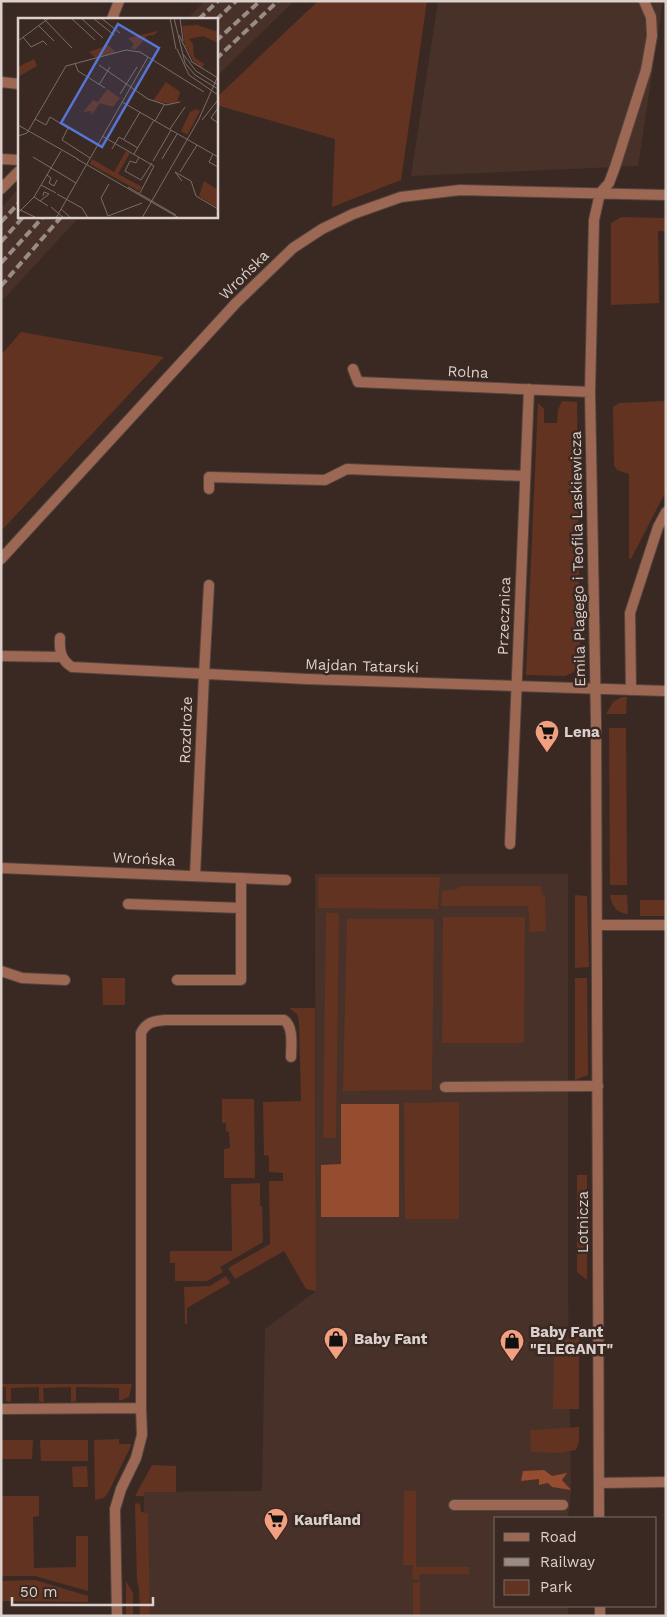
<svg xmlns="http://www.w3.org/2000/svg" width="667" height="1617" viewBox="0 0 667 1617" font-family="'Work Sans',sans-serif">
	<rect width="100%" height="100%" fill="#3a2923"/>
	<path fill="#483128" d="M205 1H294L216 77V19H187Z
		M438 1H663L638 166 411 176Z
		M19 188V216H80L1 302V208Z
		M315 874H568V1290L571 1490 568 1518H496V1606H568V1616H145L144 1492 262 1491 265 1329 316 1291Z"/>
	<path fill="#623320" d="M318 1H427L401 180 332 207 335 139 216 105V98Z
		M621 217 666 218V231H658L659 303 611 305V223Z
		M21 332 164 357 1 531V355Z
		M562 401 577 402 580 665 572 673 565 676 526 675 538 403 544 409V423H557L558 410Z
		M666 401V491L631 559 629 558V474L617 470 614 465 613 407 619 403Z
		M622 697H627L626 714H606L613 702Z
		M609 728H626L627 885H610Z
		M318 877H440L438 909 318 908Z
		M460 886H541L542 894 545 897 546 931 530 932 528 906H441L442 891 457 889Z
		M575 895 587 896 589 967 575 968Z
		M610 895H627L628 914C616 913 612 906 610 895Z
		M640 900H665V916H640Z
		M326 913H339L336 1138H323Z
		M443 917H525L524 1043H442Z
		M347 919H434L432 1090 343 1091Z
		M102 978H125V1005H103Z
		M575 978H587L588 1075 575 1080Z
		M289 1008H315L316 1291 306 1289 284 1251 235 1279 228 1268 270 1244 269 1181H283V1173L269 1172V1156L264 1155 263 1102 301 1101 299 1022 297 1014Z
		M222 1099H254L255 1178H224V1149L230 1148 229 1132 226 1131V1123H222Z
		M459 1102V1219H405L404 1103Z
		M577 1175H587V1280L577 1272Z
		M260 1183V1206H262L263 1242 220 1267 223 1272 207 1281H175V1263H170V1251H232L231 1184Z
		M226 1276 230 1283 187 1308V1324H185L184 1287 210 1286Z
		M579 1337V1409H553L554 1347 563 1339Z
		M1 1384H132L129 1397 119 1401V1388L76 1387V1401L71 1402V1387L43 1388 44 1402 39 1401V1387L11 1388V1402L6 1401V1387H1Z
		M579 1427V1442L576 1450 558 1453 531 1452 530 1430Z
		M119 1439V1444H131L129 1450 108 1493 104 1498 95 1500 94 1440Z
		M1 1440H33L32 1459H1Z
		M40 1440H88V1461H41Z
		M152 1465 176 1466V1492H144V1496H135Z
		M87 1466 88 1487H73L72 1467Z
		M404 1491H416V1567H469V1574H420L419 1579H412L413 1565H403Z
		M1 1496H39V1516L33 1517 34 1568 76 1567V1536H88V1591L35 1576H1Z
		M135 1503 140 1504 141 1512 148 1513 150 1616H140L139 1588 137 1580Z
		M35 1580 88 1596V1602L1 1601V1581Z
		M126 1581 133 1593V1616H126Z
		M420 1582V1616H413V1583Z"/>
	<path fill="#964c2f" d="M341 1104H399V1217H321V1165L341 1164Z
		M544 1470 552 1476 567 1473 562 1480 571 1490 552 1487 548 1483 539 1485V1479L521 1481 523 1471Z"/>
	<g fill="none" stroke-linecap="round" stroke-linejoin="round">
		<defs>
			<path id="lane" d="M112 19 119 1
				M1 189 19 171
				M600 193 609 183 615 167 646 70 652 36 651 17 644 1
				M209 489V477L325 480 347 469 524 476
				M631 690 630 613 658 527 666 512
				M128 904 241 908
				M1 971 22 978 65 980
				M177 980H241V878
				M445 1087 598 1086
				M141 1408V1033C146 1022 154 1021 165 1020H284C294 1027 291 1046 291 1057
				M1 1409 141 1408 142 1435 136 1458 121 1489 115 1509 117 1616
				M454 1505H563"/>
			<path id="street" d="M1 82 19 84
				M1 159 19 160
				M353 369 358 382 590 392
				M1 559 236 303 293 248 322 229 353 214 401 197 460 190 666 195
				M60 638C59 651 61 660 72 667L306 679 666 691
				M1 656 62 657
				M510 844 529 389
				M1 868 286 880
				M195 876 204 675 209 585
				M597 925H666
				M599 1483 666 1482
				M599 1518 596 721 590 392 594 220 600 193
				M600 1606V1616"/>
		</defs>
		<use href="#lane" stroke="#54443e" stroke-width="12"/>
		<use href="#street" stroke="#54443e" stroke-width="12"/>
		<use href="#lane" stroke="#9d6853" stroke-width="10"/>
		<use href="#street" stroke="#9d6853" stroke-width="10"/>
		<path stroke="#998c86" stroke-width="4" stroke-dasharray="8 4" stroke-linecap="butt" d="M199 19 218 1
			M216 20 236 1
			M216 41 260 1
			M216 59 278 1
			M1 222 19 203
			M1 242 24 216
			M1 263 44 216
			M1 286 62 216"/>
	</g>
	<defs>
		<symbol id="supermarket-pin" viewBox="-11 -11 22 30"><path d="M0 17L-7.5 6A9.5 9.5 0 1 1 7.5 6Z" fill="#f2a080" stroke="#3a2923"/><path d="M-6-5.5h2.5l.6 2H6L4.5 2H-2.5L-4.4-4H-6ZM-1.5 3.2a1.3 1.3 0 1 0 .1 0ZM3 3.2a1.3 1.3 0 1 0 .1 0Z" fill="#111"/></symbol>
		<symbol id="shop-pin" viewBox="-11 -11 22 30"><path d="M0 17L-7.5 6A9.5 9.5 0 1 1 7.5 6Z" fill="#f2a080" stroke="#3a2923"/><path d="M-5-2.5h2.3a2.7 3.5 0 0 1 5.4 0H5L5.5 6h-11ZM-1.5-2.5h3a1.5 2.3 0 0 0-3 0Z" fill="#111"/></symbol>
	</defs>
	<g fill-rule="evenodd">
		<use href="#supermarket-pin" x="533" y="718" width="28" height="38"/>
		<use href="#shop-pin" x="322" y="1325" width="28" height="38"/>
		<use href="#shop-pin" x="498" y="1327" width="28" height="38"/>
		<use href="#supermarket-pin" x="262" y="1506" width="28" height="38"/>
	</g>
	<g text-anchor="middle" stroke-width="5" stroke-linejoin="round" paint-order="stroke">
		<g font-size="15" fill="#dbd0cb" stroke="#3a2923">
			<text transform="translate(244 275) rotate(-45)" y="5">Wrońska</text>
			<text transform="translate(468 372) rotate(3)" y="5">Rolna</text>
			<text transform="translate(578 559) rotate(-91)" y="5">Emila Plagego i Teofila Laskiewicza</text>
			<text transform="translate(504 616) rotate(-88)" y="5">Przecznica</text>
			<text transform="translate(362 666) rotate(2)" y="5">Majdan Tatarski</text>
			<text transform="translate(186 730) rotate(-88)" y="5">Rozdroże</text>
			<text transform="translate(144 859) rotate(3)" y="5">Wrońska</text>
			<text transform="translate(583 1222) rotate(-90)" y="5">Lotnicza</text>
		</g>
		<g font-size="15" font-weight="bold" fill="#dbd0cb" stroke="#3a2923" text-anchor="start">
			<text x="564" y="737">Lena</text>
			<text x="530" y="1337">Baby Fant<tspan x="530" dy="17">"ELEGANT"</tspan></text>
			<text x="354" y="1344">Baby Fant</text>
			<text x="294" y="1525">Kaufland</text>
		</g>
	</g>
	<g transform="translate(18 18)">
		<rect width="200" height="200" fill="#3a2923"/>
		<path d="M179 7 200 14V25L185 18 171 21 175 26 176 39 186 46 184 50 176 44 167 28 164 8ZM140 13 136 17 129 18 118 31H113L116 26 110 20ZM90 27 98 34 78 40 71 34ZM16 41 19 48 0 59V49ZM148 64 162 74 159 84 152 86 135 83ZM89 71 102 80 95 89 82 85 74 97 73 93 65 94 75 82 80 84ZM179 91 182 93 169 117 163 113 172 94ZM108 133 112 135 100 156 124 169 121 173 72 146 74 141 96 154ZM186 163 200 172V190L181 178Z" fill="#623320"/>
		<path fill="none" stroke="#7a6c66" stroke-width="1" d="M25 0 54 30M53 0 77 22M63 0 85 20M75 0 96 17M83 0 102 15M152 0 158 31M156 0 167 45 177 57 200 71M162 0 165 23M21 8 36 23M161 17 174 44 200 60M5 19 13 29 25 23 29 27M0 23 31 0M159 31 171 57 200 77M165 36 178 53 200 67M57 45 60 53 87 70M81 47 130 81 148 87 162 84M81 67 92 49M102 76 119 49M104 84 200 139M200 90 193 100 200 105M17 101 28 107 32 99 50 110 44 122 72 140M184 102 200 82M137 103 146 87M0 107 60 141M152 111 167 89M0 118 9 115 48 48 108 32 122 34 186 74M84 118 136 148 122 175M106 121 122 94M94 131 101 119 120 130M116 136 136 102M195 136 191 144 200 149M15 139 58 165M121 139 118 145 112 143 107 153 123 162 134 145M59 141 161 200M144 141 159 116M135 143 153 112M162 154 179 127M29 157 33 160 31 165 36 168 39 162M164 163 157 154 173 163 178 178 200 191M91 166 83 180 90 198 124 185M23 167 38 175M110 169 158 197M39 176 64 190 70 200M16 179 30 188M22 183 31 176 26 174 25 178M33 189 46 200M0 191 19 200M43 191 53 200H59M0 195 16 179 43 133M38 200 130 39M124 200 181 101 199 60"/>
		<path fill="#5675d4" fill-opacity="0.15" stroke="#5675d4" stroke-width="2.5" d="M100 6 141 30 84 129 43 105Z"/>
		<rect width="200" height="200" fill="none" stroke="#dbd0cb" stroke-width="2.5"/>
	</g>
	<rect width="667" height="1617" fill="none" stroke="#dbd0cb" stroke-width="5"/>
	<rect x="494" y="1517" width="162" height="90" fill="#3a2923" stroke="#7a6c66"/>
	<rect x="504" y="1533" width="25" height="8" fill="#9d6853" stroke="#7a6c66"/>
	<text x="540" y="1542" font-size="15" fill="#dbd0cb">Road</text>
	<rect x="504" y="1558" width="25" height="8" fill="#998c86" stroke="#7a6c66"/>
	<text x="540" y="1567" font-size="15" fill="#dbd0cb">Railway</text>
	<rect x="504" y="1580" width="25" height="15" fill="#623320" stroke="#7a6c66"/>
	<text x="540" y="1592" font-size="15" fill="#dbd0cb">Park</text>
	<path d="M12 1597v8h141v-8" fill="none" stroke="#dbd0cb" stroke-width="2.5"/>
	<text x="20" y="1597" font-size="15" fill="#dbd0cb" stroke="#3a2923" stroke-width="4" paint-order="stroke">50 m</text>
</svg>
